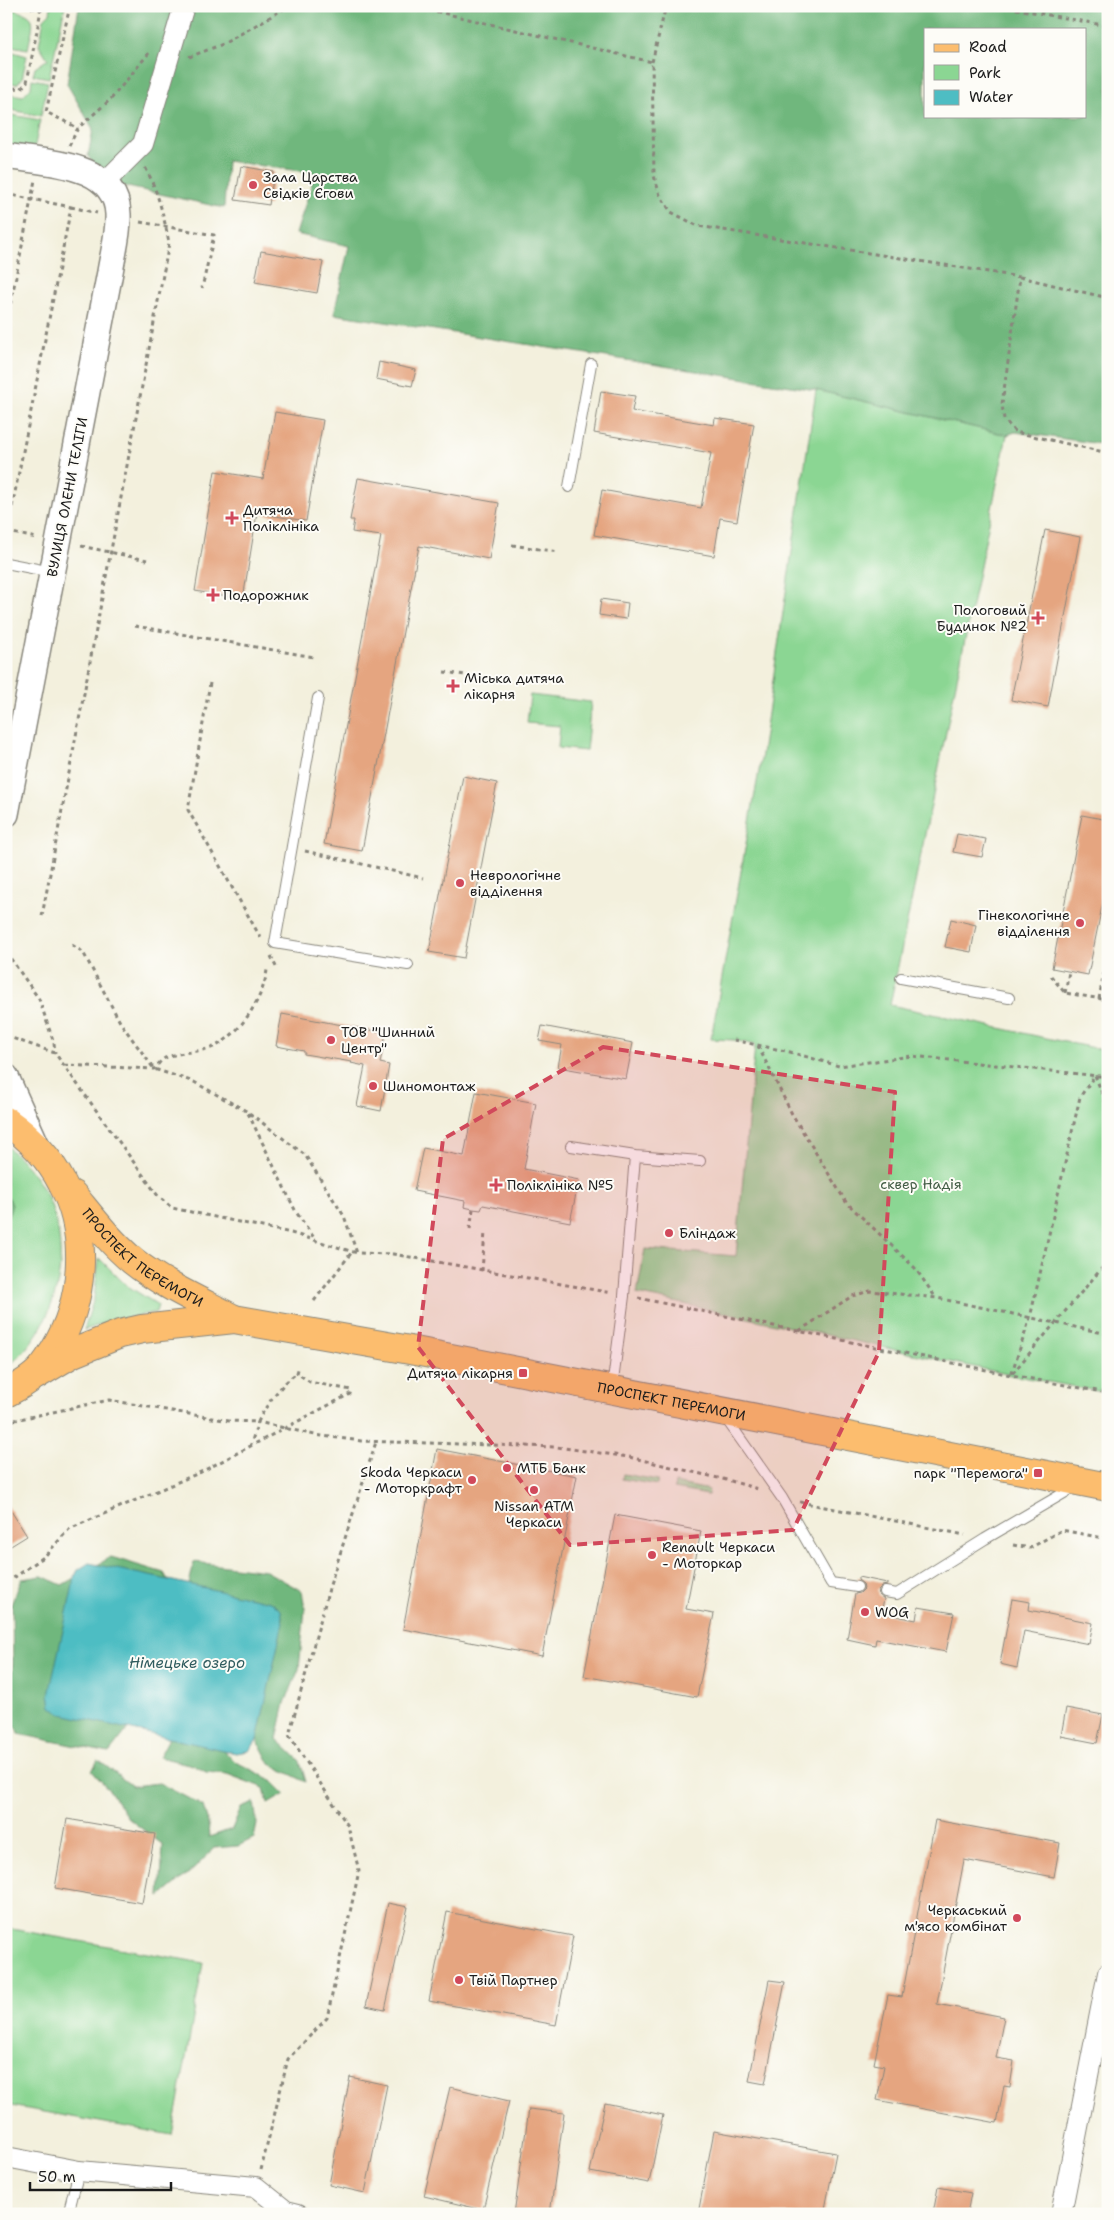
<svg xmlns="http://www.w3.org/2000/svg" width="1114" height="2220" viewBox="0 0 1114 2220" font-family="'Shantell Sans',sans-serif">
	<rect width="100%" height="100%" fill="#fdfcf7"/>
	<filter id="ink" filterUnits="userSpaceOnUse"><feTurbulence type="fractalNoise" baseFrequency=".02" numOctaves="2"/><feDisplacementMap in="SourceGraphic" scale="10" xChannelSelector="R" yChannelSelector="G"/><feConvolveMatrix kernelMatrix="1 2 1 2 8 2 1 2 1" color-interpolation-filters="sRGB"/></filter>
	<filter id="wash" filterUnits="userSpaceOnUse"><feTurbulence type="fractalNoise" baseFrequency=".0096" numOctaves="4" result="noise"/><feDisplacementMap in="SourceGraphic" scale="20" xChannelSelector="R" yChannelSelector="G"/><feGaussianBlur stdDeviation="1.12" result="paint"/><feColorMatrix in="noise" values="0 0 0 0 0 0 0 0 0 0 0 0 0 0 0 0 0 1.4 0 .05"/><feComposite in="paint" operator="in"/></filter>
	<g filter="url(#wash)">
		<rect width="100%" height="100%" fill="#f3f0dd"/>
		<path fill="#8bd693" stroke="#547958" d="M51 6H65L49 78 33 75 35 68 48 59 39 45 44 19 50 13Z
			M6 8C40 16 34 18 28 49L6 45Z
			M6 50 27 56 22 79 17 84 8 83 6 80Z
			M32 79 48 82 41 116 6 109V93L23 96 31 87Z
			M6 114 40 120 34 150 6 144Z
			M816 390 1007 435 890 1005 1108 1051V1393L1011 1375 637 1294 645 1249 736 1256 755 1045 734 1040 711 1039 762 754Z
			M530 695 591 702 586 751 558 748 560 726 527 723Z
			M6 1146C22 1159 35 1174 45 1192 76 1252 58 1327 6 1368Z
			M99 1258 126 1285 158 1305 156 1312 115 1320 84 1330 94 1298Z
			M623 1474 658 1480 657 1485 622 1479Z
			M675 1483 709 1490 708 1495 674 1489Z
			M6 1928 203 1963 172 2135 6 2105Z"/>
		<path fill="#70b77d" stroke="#466a4c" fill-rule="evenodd" d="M79 6H1108V445L1015 432 1007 435 816 390 334 314 349 246 296 234 315 173 227 161 224 208 105 182 88 156 93 129 67 84ZM925 29H1085V116H925Z
			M9 1198 12 1205 6 1221V1199Z
			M111 1557 164 1573 174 1590 135 1720 109 1753 19 1734 8 1713 13 1663 12 1602 22 1579 42 1576 62 1585Z
			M194 1562 266 1571 302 1591 305 1609 299 1669 285 1703 277 1739 300 1761 306 1782 270 1764 248 1722 187 1594Z
			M176 1725 213 1741 236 1762 270 1779 285 1794 268 1804 264 1788 227 1774 206 1772 193 1765 159 1757Z
			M98 1760 132 1786 159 1783 203 1806 208 1823 209 1837 232 1829 241 1807 254 1802 257 1824 254 1838 238 1846 214 1848 195 1868 160 1897 163 1845 128 1818 110 1791 92 1771Z"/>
		<path fill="#4ebdc3" stroke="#356c70" d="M89 1563 271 1602 281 1610 283 1622 257 1740 249 1751 236 1753 61 1714 51 1707 49 1694 75 1576 78 1570Z"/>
		<g id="blocks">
			<path fill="#e5a580" d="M241 166 274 172 269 205 235 200Z
				M261 251 323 262 317 293 255 282Z
				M379 362 416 370 412 386 376 379Z
				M601 391 635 396 632 411 714 425 715 418 754 424 737 521 720 518 714 556 594 535 602 490 701 508 711 453 594 433Z
				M275 412 323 420 306 521 257 513 243 599 195 591 215 471 263 479Z
				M358 478 499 503 489 559 419 546 362 851 324 844 381 536 352 532 354 520H350Z
				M1045 530 1080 537 1048 707 1011 700Z
				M601 599 628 603 626 619 599 615Z
				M463 776 497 783 464 958 429 952Z
				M1082 815 1108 820V877L1088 975 1052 968Z
				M957 834 986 839 982 857 953 852Z
				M951 919 976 925 971 952 945 947Z
				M282 1014 386 1033 380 1063 389 1065 381 1111 357 1106 365 1066 351 1063 352 1062 304 1054V1051L276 1046Z
				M542 1026 633 1043 626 1079 558 1067 562 1045 539 1041Z
				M476 1092 536 1103 524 1169 579 1180 570 1222 483 1205 481 1210 473 1209 464 1207 465 1201 414 1191 423 1148 464 1156Z
				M437 1449 577 1476 542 1656 403 1629Z
				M6 1503 27 1536 6 1549Z
				M615 1515 701 1531 686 1609 714 1614 697 1697 584 1676Z
				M858 1577 887 1583V1585L882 1586 878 1590 879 1595 884 1599 881 1613 916 1620 918 1607 954 1613 946 1652 876 1639 875 1645 847 1639 855 1594 860 1593 864 1589 863 1584 858 1580Z
				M1012 1599 1030 1602 1029 1610 1093 1623 1089 1644 1024 1631 1017 1668 1000 1664Z
				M1066 1708 1103 1715 1097 1743 1061 1736Z
				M67 1819 155 1834 142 1903 55 1888Z
				M935 1820 1060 1843 1054 1877 964 1860 937 2004 1004 2017 996 2058 1014 2061 1010 2087 1004 2086 997 2123 877 2100 884 2066 874 2064 888 1995 902 1997Z
				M388 1903 408 1907 385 2010 366 2006Z
				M447 1912 573 1936 556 2025 429 2001Z
				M769 1980 785 1982 765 2084 749 2081Z
				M350 2077 387 2085 365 2193 329 2185Z
				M450 2087 509 2101 483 2210 424 2196Z
				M605 2103 663 2115 649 2183 590 2172Z
				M529 2109 564 2113 550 2214H514Z
				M714 2131 836 2153 824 2214H698Z
				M938 2187 971 2193 967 2214H933Z"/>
		</g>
	</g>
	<g filter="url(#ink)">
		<use href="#blocks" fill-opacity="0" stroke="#88867c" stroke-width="1"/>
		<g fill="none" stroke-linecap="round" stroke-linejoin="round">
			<defs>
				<path id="service" d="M569 487 591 364
					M6 563 52 572
					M318 698 275 943 408 965
					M901 978 1009 998
					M571 1146 635 1156 624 1296 612 1389
					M635 1156 700 1161
					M725 1417 782 1498 831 1583 857 1587
					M885 1592 897 1594 985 1539 1076 1486
					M68 2214 79 2171"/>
				<path id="minor" d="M105 182 143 144 184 6
					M6 2157 79 2171 256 2187 286 2211 298 2214
					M1061 2214 1108 1973"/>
				<path id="tertiary" d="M6 156C45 163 116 162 118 214 119 233 113 253 110 272L6 814
					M6 1077 37 1146"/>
				<g id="primary">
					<path d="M6 1121C30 1138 49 1157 62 1183 90 1235 84 1302 54 1351 49 1359 43 1369 35 1375 27 1382 16 1388 6 1393"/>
					<path id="s1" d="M73 1195C92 1218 110 1242 133 1261 163 1285 200 1301 234 1319"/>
					<path id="s2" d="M36 1375 73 1353 120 1334 142 1329 234 1319 410 1350 1108 1487"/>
				</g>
			</defs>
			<use href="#service" stroke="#88867c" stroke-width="12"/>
			<use href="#minor" stroke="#88867c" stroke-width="22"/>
			<use href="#tertiary" stroke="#88867c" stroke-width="28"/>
			<use href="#primary" stroke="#88867c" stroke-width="30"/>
			<path stroke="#88867c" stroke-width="3" stroke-dasharray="4 4" stroke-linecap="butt" d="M70 6 46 112 78 128
				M413 6 652 62 654 176 660 195 671 212 698 226 1020 277 1002 404 1004 419 1015 432 1108 453
				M1000 6 1108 26
				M189 57 223 44 289 6
				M652 62 666 6
				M6 87 21 89 27 82 41 10 24 6
				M69 146 78 128 111 99 149 53
				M6 194 71 207 6 538
				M71 207 97 213
				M140 222 214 235 202 288
				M1020 277 1108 298
				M6 327 35 180
				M7 532 37 538
				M512 545 559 552
				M81 546 147 560
				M135 626 314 657
				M444 672 507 681
				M210 683 188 810 262 940
				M305 851 423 878
				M42 916 169 243C164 217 158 191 145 167
				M6 923 9 909
				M72 945 83 952 120 1022 154 1069 194 1082 248 1112 305 1155 344 1216 357 1253
				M6 952 39 999 54 1043 55 1053
				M271 956 277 969
				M1051 976 1065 993 1108 1000
				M1065 993 1069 972
				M1099 999 1108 950
				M6 1036 55 1053 158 1196 172 1208 291 1233 357 1253 393 1254 612 1293
				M734 1040 790 1052 839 1066 912 1056 1108 1077
				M758 1046 792 1114 846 1202 915 1268 936 1298
				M64 1065 154 1069C157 1066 161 1060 165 1058 179 1052 197 1052 211 1048 237 1039 265 997 267 969
				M1108 1109 1095 1075 1080 1097 1030 1318 1011 1375 1108 1261
				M248 1113 296 1212 317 1242
				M470 1229 473 1209
				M482 1271 485 1232
				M638 1298 1011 1375 1108 1393
				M314 1301 352 1252
				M799 1331 852 1296 870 1291 937 1298 1108 1334
				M6 1422 109 1400 229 1421 258 1422C265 1406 282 1383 297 1373
				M250 1447 258 1422 315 1435 361 1441 557 1447 629 1457 731 1481 758 1489
				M800 1502 965 1535
				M1013 1545 1030 1548 1062 1530 1108 1539
				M6 1581 15 1577 45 1556 69 1529 201 1472 350 1394 351 1390 310 1382 297 1373 299 1366
				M261 2170 288 2059 327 2018 359 1871 348 1826 289 1735 330 1585 376 1442"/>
			<use href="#service" stroke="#fff" stroke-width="10"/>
			<use href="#minor" stroke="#fff" stroke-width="20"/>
			<use href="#tertiary" stroke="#fff" stroke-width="25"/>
			<use href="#primary" stroke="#fcbd6e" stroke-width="28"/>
		</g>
	</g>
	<path fill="#d1495b" fill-opacity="0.2" stroke="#d1495b" stroke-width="4" stroke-dasharray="10 6" stroke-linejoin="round" d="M603 1047 895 1092 879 1352 793 1530 570 1545 418 1347 443 1139Z"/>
	<g fill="#d1495b" stroke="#fdfcf7" stroke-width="2">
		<circle cx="253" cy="185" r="5"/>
		<path d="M229.5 510.5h5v5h5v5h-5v5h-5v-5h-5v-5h5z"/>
		<path d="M210.5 587.5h5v5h5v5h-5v5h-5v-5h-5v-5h5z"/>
		<path d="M1035.5 610.5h5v5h5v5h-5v5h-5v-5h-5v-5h5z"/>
		<path d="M450.5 678.5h5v5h5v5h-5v5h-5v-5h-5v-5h5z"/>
		<circle cx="460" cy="883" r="5"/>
		<circle cx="1080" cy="923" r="5"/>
		<circle cx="331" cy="1040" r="5"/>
		<circle cx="373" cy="1086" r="5"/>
		<path d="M493.5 1177.5h5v5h5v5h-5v5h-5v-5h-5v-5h5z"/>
		<circle cx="669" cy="1233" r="5"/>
		<rect x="518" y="1368" width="10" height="10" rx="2.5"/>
		<circle cx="507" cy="1468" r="5"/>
		<rect x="1033" y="1468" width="10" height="10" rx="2.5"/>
		<circle cx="472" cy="1480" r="5"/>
		<circle cx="534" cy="1490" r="5"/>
		<circle cx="652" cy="1555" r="5"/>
		<circle cx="865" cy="1612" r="5"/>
		<circle cx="1017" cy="1918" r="5"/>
		<circle cx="459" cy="1980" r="5"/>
	</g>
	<g text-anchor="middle" stroke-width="4" stroke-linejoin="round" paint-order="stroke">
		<g font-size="14" fill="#1c1c1c" stroke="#fdfcf7" text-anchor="start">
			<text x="263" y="182">Зала Царства<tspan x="263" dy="16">Свідків Єгови</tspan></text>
			<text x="243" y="515">Дитяча<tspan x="243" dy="16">Поліклініка</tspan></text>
			<text x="223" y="600">Подорожник</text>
			<text x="1027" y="615" text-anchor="end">Пологовий<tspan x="1027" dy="16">Будинок №2</tspan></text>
			<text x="464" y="683">Міська дитяча<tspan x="464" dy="16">лікарня</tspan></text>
			<text x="470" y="880">Неврологічне<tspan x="470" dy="16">відділення</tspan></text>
			<text x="1070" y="920" text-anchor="end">Гінекологічне<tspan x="1070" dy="16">відділення</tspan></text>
			<text x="341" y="1037">ТОВ "Шинний<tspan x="341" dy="16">Центр"</tspan></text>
			<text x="383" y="1091">Шиномонтаж</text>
			<text x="507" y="1190">Поліклініка №5</text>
			<text x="679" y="1238">Бліндаж</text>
			<text x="513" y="1378" text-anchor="end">Дитяча лікарня</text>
			<text x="517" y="1473">МТБ Банк</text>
			<text x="462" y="1477" text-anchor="end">Skoda Черкаси<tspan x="462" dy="16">- Моторкрафт</tspan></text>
			<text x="1028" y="1478" text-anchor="end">парк "Перемога"</text>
			<text x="534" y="1511" text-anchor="middle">Nissan АТМ<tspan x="534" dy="16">Черкаси</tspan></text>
			<text x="662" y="1552">Renault Черкаси<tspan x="662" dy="16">- Моторкар</tspan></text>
			<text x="875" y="1617">WOG</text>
			<text x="1007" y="1915" text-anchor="end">Черкаський<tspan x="1007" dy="16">м'ясо комбінат</tspan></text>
			<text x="469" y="1985">Твій Партнер</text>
		</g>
		<g font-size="14" fill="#1c1c1c" stroke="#fdfcf7">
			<text transform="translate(67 497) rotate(-79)" y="5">ВУЛИЦЯ ОЛЕНИ ТЕЛІГИ</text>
			<text dy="5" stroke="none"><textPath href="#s1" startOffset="95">ПРОСПЕКТ ПЕРЕМОГИ</textPath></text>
			<text dy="5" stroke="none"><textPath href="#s2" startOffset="654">ПРОСПЕКТ ПЕРЕМОГИ</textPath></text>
		</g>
		<g font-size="14" fill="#435d46" stroke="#fdfcf7">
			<text x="921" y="1189">сквер Надія</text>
		</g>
		<g font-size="15" font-style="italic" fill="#305c5f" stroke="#fdfcf7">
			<text x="187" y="1668">Німецьке озеро</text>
		</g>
	</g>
	<rect width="1114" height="2220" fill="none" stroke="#fdfcf7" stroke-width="25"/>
	<rect x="924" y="28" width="162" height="90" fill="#fdfcf7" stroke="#a3a29f"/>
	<rect x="934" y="44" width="25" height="8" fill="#fcbd6e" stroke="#a3a29f"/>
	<text x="969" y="52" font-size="15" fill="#1c1c1c">Road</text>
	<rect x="934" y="65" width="25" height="15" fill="#8bd693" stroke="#a3a29f"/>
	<text x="969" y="78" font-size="15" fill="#1c1c1c">Park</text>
	<rect x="934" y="90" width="25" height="15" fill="#4ebdc3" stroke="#a3a29f"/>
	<text x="969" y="102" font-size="15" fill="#1c1c1c">Water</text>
	<path d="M30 2182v8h141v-8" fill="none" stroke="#1c1c1c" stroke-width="2.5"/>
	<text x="38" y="2182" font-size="15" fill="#1c1c1c" stroke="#fdfcf7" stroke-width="4" paint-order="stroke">50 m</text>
</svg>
